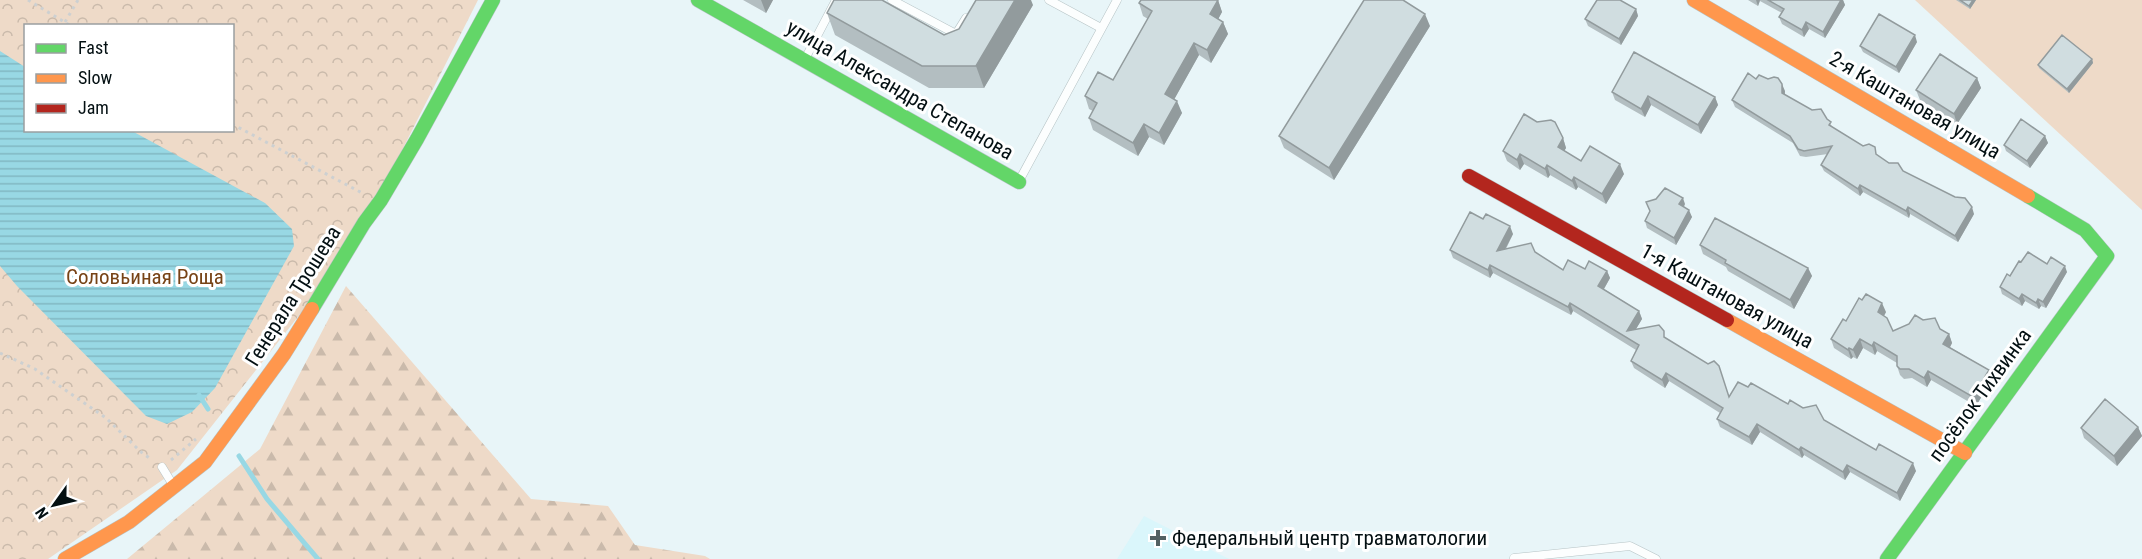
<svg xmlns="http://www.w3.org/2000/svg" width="2142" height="559" viewBox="0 0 2142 559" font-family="'Roboto Condensed',sans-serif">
	<defs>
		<pattern id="forest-firs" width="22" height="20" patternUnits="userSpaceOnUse" patternTransform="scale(1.5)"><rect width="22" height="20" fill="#eedac8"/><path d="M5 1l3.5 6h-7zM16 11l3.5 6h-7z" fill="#cabaab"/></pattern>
		<pattern id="park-crowns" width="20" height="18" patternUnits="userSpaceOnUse" patternTransform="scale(1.5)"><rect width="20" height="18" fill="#eedac8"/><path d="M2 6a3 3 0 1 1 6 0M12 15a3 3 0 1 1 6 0" fill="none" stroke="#cabaab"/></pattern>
		<pattern id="water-rules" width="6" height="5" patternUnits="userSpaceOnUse" patternTransform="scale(1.5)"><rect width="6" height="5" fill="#98d8e4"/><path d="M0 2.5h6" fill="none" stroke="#81b8c3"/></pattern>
	</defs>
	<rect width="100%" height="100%" fill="#e8f5f8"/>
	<path fill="#daf6fb" d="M1144 516 1229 559H1117Z"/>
	<path fill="#eedac8" d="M1915 0H2142V210Z"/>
	<path fill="url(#forest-firs)" d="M346 286 531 499 608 506 635 545 705 556 710 559H127L260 449Z"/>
	<path fill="url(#park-crowns)" fill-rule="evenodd" d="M0 0H478L353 247 177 470 48 559H0ZM26 26H232V130H26Z"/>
	<path fill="url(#water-rules)" d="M0 51 25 67 26 130 132 131 265 203 292 229 294 246 215 388 192 412 167 424 146 416 17 286 0 266Z"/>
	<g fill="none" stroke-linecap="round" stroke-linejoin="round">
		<path stroke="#98d8e4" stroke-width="5" d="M199 395 208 409
			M239 456 267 499 318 559"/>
		<defs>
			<path id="lane" d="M892 0 956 34 966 18
				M1049 0 1101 28
				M805 59 836 0
				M1019 181 1117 0
				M162 467 173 485
				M1514 558 1630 546 1656 559"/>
			<path id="fast" d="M698 0 1019 182
				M312 309 364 223 381 200 417 139 493 0
				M1887 559 2107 256 2085 230 2028 196"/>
			<path id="slow" d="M1694 0 2028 196
				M1727 320 1965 453
				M65 559 129 522 205 462 284 354 312 309"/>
			<path id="jam" d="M1469 176 1727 320"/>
		</defs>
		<use href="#lane" stroke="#b6c3c5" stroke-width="9"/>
		<use href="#fast" stroke="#b6c3c5" stroke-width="15"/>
		<use href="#slow" stroke="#b6c3c5" stroke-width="15"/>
		<use href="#jam" stroke="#b6c3c5" stroke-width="15"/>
		<path stroke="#cdd0d1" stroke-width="3" stroke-dasharray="3 4.5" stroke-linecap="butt" d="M28 0 71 26
			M65 22 78 0
			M232 124 364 194
			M0 353 35 369 106 418 141 452 152 460
			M171 460 196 439"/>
		<use href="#lane" stroke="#fcfefe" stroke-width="8"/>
		<use href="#fast" stroke="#63d668" stroke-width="14"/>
		<use href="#slow" stroke="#ff974d" stroke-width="14"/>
		<use href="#jam" stroke="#b3261e" stroke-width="14"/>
	</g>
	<path fill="#b3bec1" d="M743 0H773L766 13Z
		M1218 0 1222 12 1218 19 1223 22 1228 34 1211 63 1199 55 1174 99 1182 113 1164 145 1149 137 1138 156 1093 130 1089 118 1093 111 1089 109 1085 96 1113 80 1148 19 1143 16 1139 3Z
		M1748 0H1843L1845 5 1825 38 1809 29 1804 37 1782 24 1779 17 1782 13 1760 1 1758 6Z
		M1956 0H1976L1970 9Z
		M1033 5 984 88H929L835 35 827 13 944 35Z
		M1636 9 1638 16 1621 45 1588 26 1585 19Z
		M1430 26 1334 180 1284 148 1279 136Z
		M1917 42 1899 73 1863 52 1860 46Z
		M2092 59 2093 63 2069 93 2039 68 2038 65Z
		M1977 78 1981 88 1957 124 1920 100 1916 90Z
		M1756 79 1785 91V95L1827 119 1833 128 1877 155 1889 163 1974 214 1958 242 1910 214 1909 218 1863 192 1860 196 1824 171 1821 165 1828 154 1806 157 1800 156 1793 143 1735 107 1732 100Z
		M1612 92 1715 97 1718 105 1701 134 1651 105 1645 117 1615 100Z
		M2045 136 2048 143 2030 168 2006 151 2004 145Z
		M1563 138 1566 148 1564 151 1581 161 1624 174 1606 204 1578 187 1576 190 1550 175 1548 178 1524 164 1520 170 1507 161 1503 151Z
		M1685 204 1684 207 1692 217 1676 245 1647 228 1645 221Z
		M1483 219 1513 234 1506 249 1535 252 1563 270 1585 269 1607 271 1610 278 1604 289 1639 311 1642 319 1636 329 1667 339 1730 397 1748 387 1824 420 1876 450 1916 471 1900 501 1850 472 1845 480 1804 455 1802 458 1760 432 1752 445 1720 427 1717 419 1720 413 1669 381 1665 388 1634 368 1631 361 1636 350 1573 311 1571 315 1493 273 1490 278 1453 258 1450 250Z
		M1700 245 1808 268 1812 276 1794 309 1728 271 1726 267 1703 254Z
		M2021 262 2047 264 2067 272 2046 308 2041 306 2039 309 2025 301 2022 306 2002 294 2000 287Z
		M1886 312 1884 316 1893 331 1940 329 1949 334 1952 343 1950 347 1989 370 1992 379 1976 406 1931 380 1927 387 1912 378 1904 379 1900 375 1897 366V363L1877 351 1875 355 1863 348 1857 359 1853 357 1851 359 1834 348 1831 339 1846 321Z
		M2138 427 2142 436 2117 466 2084 438 2081 428Z"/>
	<path fill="#929b9d" d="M761 0H773L766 13Z
		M1015 0H1031L1033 5 984 88 976 66Z
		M1218 0 1222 12 1214 27 1210 14Z
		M1756 0H1760L1758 6Z
		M1841 0H1843L1845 5 1825 38 1823 32Z
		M1973 0H1976L1970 9 1969 6Z
		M1636 9 1638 16 1621 45 1619 39Z
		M1425 14 1430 26 1334 180 1329 168Z
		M1223 22 1228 34 1211 63 1207 50Z
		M1806 22 1809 29 1804 37 1802 30Z
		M1915 35 1917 42 1899 73 1896 67Z
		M1194 43 1199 55 1170 107 1165 94Z
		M2092 59 2093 63 2069 93 2067 89Z
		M1977 78 1981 88 1957 124 1954 114Z
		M1782 84 1785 91 1784 100 1782 93Z
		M1648 96 1651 105 1645 117 1641 109Z
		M1715 97 1718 105 1701 134 1698 125Z
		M1177 101 1182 113 1164 145 1159 133Z
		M1144 124 1149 137 1138 156 1133 143Z
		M2045 136 2048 143 2030 168 2027 161Z
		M1563 138 1566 148 1561 156 1558 147Z
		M1520 154 1524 164 1520 170 1517 160Z
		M1620 164 1624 174 1606 204 1602 194Z
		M1547 165 1550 175 1548 178 1545 169Z
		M1574 177 1578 187 1576 190 1572 181Z
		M1860 185 1863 192 1860 196 1858 189Z
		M1683 198 1685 204 1681 211 1679 204Z
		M1908 207 1910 214 1909 218 1906 211Z
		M1972 207 1974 214 1958 242 1955 236Z
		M1689 210 1692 217 1676 245 1674 238Z
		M1510 226 1513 234 1500 259 1497 251Z
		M1490 265 1493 273 1490 278 1488 270Z
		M2065 266 2067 272 2046 308 2043 302Z
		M1808 268 1812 276 1794 309 1790 300Z
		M1607 271 1610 278 1601 294 1598 286Z
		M2022 294 2025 301 2022 306 2019 299Z
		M2038 299 2041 306 2039 309 2036 303Z
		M1570 303 1573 311 1571 315 1568 307Z
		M1882 303 1886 312 1881 321 1878 312Z
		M1639 311 1642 319 1630 339 1627 331Z
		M1949 334 1952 343 1947 353 1943 344Z
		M1860 339 1863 348 1857 359 1853 350Z
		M1874 342 1877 351 1875 355 1872 346Z
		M1849 348 1853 357 1851 359 1848 350Z
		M1989 370 1992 379 1976 406 1973 397Z
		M1928 371 1931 380 1927 387 1924 378Z
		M1666 373 1669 381 1665 388 1662 380Z
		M1757 424 1760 432 1752 445 1749 437Z
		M2138 427 2142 436 2117 466 2114 456Z
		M1801 447 1804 455 1802 458 1799 450Z
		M1913 463 1916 471 1900 501 1897 493Z
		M1847 465 1850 472 1845 480 1843 472Z"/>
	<path fill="#d0dde0" stroke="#929b9d" stroke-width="1.5" d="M834 0H882L944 35 959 29 976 0H1015L976 66H922L827 13Z
		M1141 0H1218L1210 14 1223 22 1207 50 1194 43 1165 94 1177 101 1159 133 1144 124 1133 143 1089 118 1097 103 1085 96 1098 72 1113 80 1152 11 1139 3Z
		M1364 0H1403L1425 14 1329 168 1279 136Z
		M1597 0H1620L1636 9 1619 39 1585 19Z
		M1768 0H1841L1823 32 1806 22 1802 30 1779 17 1784 9Z
		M1960 0H1973L1969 6Z
		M1879 14 1915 35 1896 67 1860 46Z
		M2062 35 2092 59 2067 89 2038 65Z
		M1634 52 1715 97 1698 125 1648 96 1641 109 1612 92Z
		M1940 54 1977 78 1954 114 1916 90Z
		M1748 73 1756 79 1759 75 1768 79 1774 77 1778 78 1782 84V93L1812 110 1821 109 1827 119 1831 122 1829 125 1863 146 1869 144 1875 147 1876 154 1889 163H1898L1903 171 1955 197 1965 198 1972 207 1955 236 1908 207 1906 211 1860 185 1858 189 1821 165 1832 146 1804 151 1798 149 1790 136 1732 100Z
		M1524 114 1537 122 1551 120 1555 122 1563 138 1558 147 1581 161 1590 146 1620 164 1602 194 1574 177 1572 181 1547 165 1545 169 1520 154 1517 160 1503 151Z
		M2021 119 2045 136 2027 161 2004 145Z
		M1665 188 1683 198 1679 204 1689 210 1674 238 1645 221 1650 211 1646 202 1656 199Z
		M1470 212 1483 219 1486 214 1510 226 1497 251 1531 243 1535 252 1563 270 1568 260 1585 269 1589 261 1607 271 1598 286 1639 311 1627 331 1659 325 1664 331V337L1708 364 1714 361 1719 366 1729 397 1738 382 1748 387 1751 383 1788 404 1790 400 1803 408 1816 405 1824 420 1876 450 1879 444 1913 463 1897 493 1847 465 1843 472 1801 447 1799 450 1757 424 1749 437 1717 419 1723 408 1666 373 1662 380 1631 361 1639 345 1570 303 1568 307 1490 265 1488 270 1450 250Z
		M1715 218 1808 268 1790 300 1725 263 1726 260 1700 245Z
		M2028 252 2047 264 2051 257 2065 266 2043 302 2038 299 2036 303 2022 294 2019 299 2000 287 2007 274 2010 276 2019 261 2021 262Z
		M1866 294 1882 303 1878 312 1887 318 1893 331 1909 324 1915 315 1923 320 1935 318 1940 329 1949 334 1943 344 1989 370 1973 397 1928 371 1924 378 1909 369H1900L1897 366V356L1874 342 1872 346 1860 339 1853 350 1849 348 1848 350 1831 339 1843 319 1846 321 1859 298 1862 300Z
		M2105 399 2138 427 2114 456 2081 428Z"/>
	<path fill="#536062" stroke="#fff" stroke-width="2" d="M1155 529h6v6h6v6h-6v6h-6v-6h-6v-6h6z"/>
	<g text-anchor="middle" stroke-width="6" stroke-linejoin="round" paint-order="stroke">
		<g font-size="21" fill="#030f12" stroke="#fff">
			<text transform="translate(900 90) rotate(30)" y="7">улица Александра Степанова</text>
			<text transform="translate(1915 105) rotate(30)" y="7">2-я Каштановая улица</text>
			<text transform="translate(293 296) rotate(-58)" y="7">Генерала Трошева</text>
			<text transform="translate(1727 296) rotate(29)" y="7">1-я Каштановая улица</text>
			<text transform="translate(1980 395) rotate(-54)" y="7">посёлок Тихвинка</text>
		</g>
		<g font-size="21" fill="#774316" stroke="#fff">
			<text x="145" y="284">Соловьиная Роща</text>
		</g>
		<g font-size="21" fill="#030f12" stroke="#fff" text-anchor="start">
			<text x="1172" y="545">Федеральный центр травматологии</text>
		</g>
	</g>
	<rect x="24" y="24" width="210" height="108" fill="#ffffff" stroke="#9a9fa0" stroke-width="1.5"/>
	<rect x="36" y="44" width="30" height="9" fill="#63d668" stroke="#9a9fa0" stroke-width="1.5"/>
	<text x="78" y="54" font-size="18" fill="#030f12">Fast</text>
	<rect x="36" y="74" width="30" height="9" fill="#ff974d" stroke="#9a9fa0" stroke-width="1.5"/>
	<text x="78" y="84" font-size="18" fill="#030f12">Slow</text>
	<rect x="36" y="104" width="30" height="9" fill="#b3261e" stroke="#9a9fa0" stroke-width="1.5"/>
	<text x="78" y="114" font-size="18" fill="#030f12">Jam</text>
	<g transform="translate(54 505) rotate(236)" stroke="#ffffff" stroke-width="4.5" paint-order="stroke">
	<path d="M0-4.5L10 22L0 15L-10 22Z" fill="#030f12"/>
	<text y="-9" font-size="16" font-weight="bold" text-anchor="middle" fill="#030f12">N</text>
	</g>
</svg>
